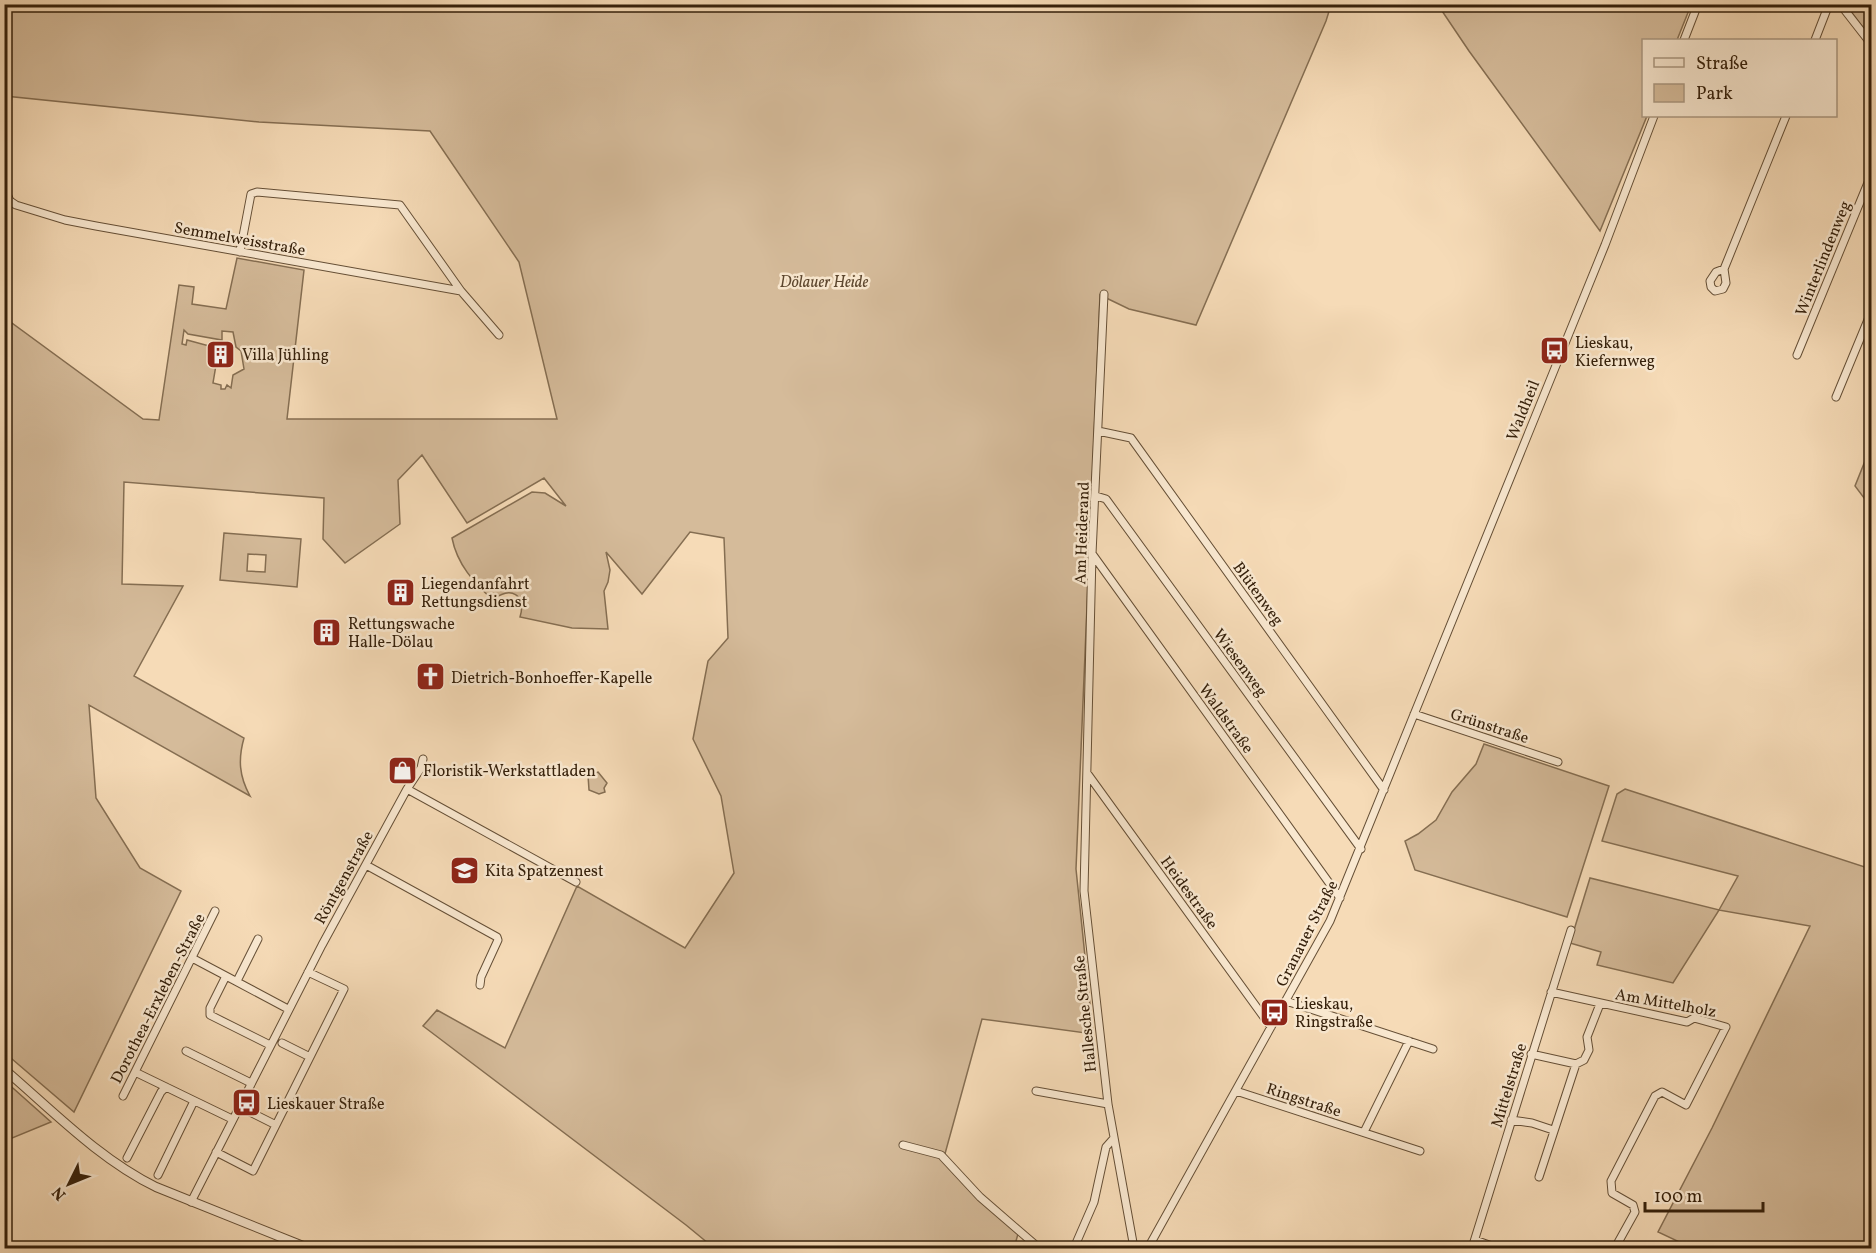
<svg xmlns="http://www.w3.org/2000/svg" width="1876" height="1253" viewBox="0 0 1876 1253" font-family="Vollkorn,serif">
	<rect width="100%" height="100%" fill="#f6dbb7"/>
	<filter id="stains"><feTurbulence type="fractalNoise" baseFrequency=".00333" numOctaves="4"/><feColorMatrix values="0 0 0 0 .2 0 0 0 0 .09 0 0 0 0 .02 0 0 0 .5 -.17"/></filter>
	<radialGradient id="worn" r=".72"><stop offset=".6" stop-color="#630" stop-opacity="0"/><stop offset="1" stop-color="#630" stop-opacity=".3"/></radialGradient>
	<path fill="#d5bb9a" stroke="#856e52" stroke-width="1.5" fill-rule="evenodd" d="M5 5H1331L1326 21 1196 325 1129 309 1100 295 1076 869 1093 1034 982 1019 943 1161 1018 1234 1014 1248H714L686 1225 423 1026 437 1010 505 1048 577 886 685 948 734 873 721 796 693 739 708 661 728 638 724 538 690 532 642 594 606 552 610 570 608 582 604 591 608 629 572 628 520 617C527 595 510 585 493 600 474 583 457 564 452 538L532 492 545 493 566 506 544 478 467 523 422 455 398 480 400 524 345 563 323 539 324 498 124 482 122 584 183 586 134 676 244 738C238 759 239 776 250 796L89 705 96 798 140 868 181 891 74 1112 5 1053V318L143 419 159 420 179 285 194 287 192 304 226 309 237 258 304 270 287 419H557L519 262 430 131 259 122 5 96ZM184 330 188 334 222 340V331L233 332 236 347 241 351 244 369 233 375 231 388 227 385 225 389H221V385L213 383 216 365 211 364 213 347 187 340 186 345 182 344Z
		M1438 5H1691L1677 40H1644V116H1647L1600 231 1469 51Z
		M1846 5H1871V38Z
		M1871 446V490L1867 502 1855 486Z
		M224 533 301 539 297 587 220 580ZM248 554 266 555 265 572 247 571Z
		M1484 744 1609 786 1567 917 1415 870 1405 841 1418 834 1436 820 1452 792 1476 764Z
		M598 772 607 783 604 788 605 792 599 794 589 790 588 775Z
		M1625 789 1871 869V1248H1692L1658 1232 1712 1128 1810 926 1719 910 1673 983 1597 965 1601 952 1570 943 1590 878 1719 910 1738 876 1602 841 1617 794Z
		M5 1081 51 1122 5 1141Z"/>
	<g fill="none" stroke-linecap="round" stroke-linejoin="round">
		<defs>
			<path id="minor" d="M1840 4 1872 45
				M1684 40 1698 4
				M1815 40 1829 4
				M4 151 7 194 10 201 16 205 65 220 96 226 461 291 499 335
				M240 252 251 194 257 192 400 205 461 291
				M1724 269 1786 116
				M1724 269 1726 283 1723 289 1715 291 1711 287 1710 281 1716 272Z
				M1104 294 1092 554 1084 891 1108 1104 1134 1248
				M1797 355 1872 173
				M1836 397 1872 310
				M1098 431 1131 438 1384 790
				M1096 496 1106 499 1361 849
				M1093 555 1340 898
				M1414 714 1558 762
				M1087 773 1271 1027
				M407 789 576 882
				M366 865 497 937 498 940 481 977 480 985
				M192 958 226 976 210 1008V1015L270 1045
				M226 976 288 1009
				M237 981 258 939
				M1551 992 1687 1022 1694 1018 1726 1027 1686 1105 1662 1092 1655 1096 1611 1181 1612 1193 1633 1205 1635 1212 1615 1248
				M1286 1001 1433 1049
				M282 1043 310 1057
				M186 1051 251 1083
				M1531 1054 1576 1064 1584 1060 1589 1050 1587 1037 1600 1004
				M135 1072 232 1119
				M1036 1091 1108 1104
				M1236 1091 1420 1151
				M123 1096 215 911
				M248 1111 276 1125
				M1511 1120 1532 1123 1553 1130
				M1364 1132 1409 1041
				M903 1145 941 1155 980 1197 1039 1248
				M216 1152 253 1171 344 989 308 972
				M127 1158 161 1092 166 1087
				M158 1175 194 1101
				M1539 1177 1576 1064
				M191 1202 322 945 407 789 421 768 423 759
				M1475 1240 1492 1246 1494 1248
				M1074 1248 1094 1202 1106 1147 1114 1138
				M1148 1248 1330 921 1605 245 1654 116
				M1472 1248 1571 930"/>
			<path id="tertiary" d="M4 1069C53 1111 99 1159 156 1187L308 1248"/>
		</defs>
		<use href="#minor" stroke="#654f36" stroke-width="9"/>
		<use href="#tertiary" stroke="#654f36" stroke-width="10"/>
		<use href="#minor" stroke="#f9e8d0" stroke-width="7"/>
		<use href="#tertiary" stroke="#f9e8d0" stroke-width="8"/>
	</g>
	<defs>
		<symbol id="bus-square" viewBox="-11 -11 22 22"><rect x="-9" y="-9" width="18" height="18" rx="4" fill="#8f2418" stroke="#f9e8d0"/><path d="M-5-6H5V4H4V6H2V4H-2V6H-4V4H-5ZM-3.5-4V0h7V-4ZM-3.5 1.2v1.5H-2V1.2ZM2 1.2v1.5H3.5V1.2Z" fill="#fff"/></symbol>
		<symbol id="building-square" viewBox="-11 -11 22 22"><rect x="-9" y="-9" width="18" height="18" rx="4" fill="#8f2418" stroke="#f9e8d0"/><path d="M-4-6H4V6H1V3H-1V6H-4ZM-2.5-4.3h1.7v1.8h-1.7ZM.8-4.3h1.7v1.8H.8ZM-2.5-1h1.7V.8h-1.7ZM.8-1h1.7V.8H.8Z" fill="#fff"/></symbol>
		<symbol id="church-square" viewBox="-11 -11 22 22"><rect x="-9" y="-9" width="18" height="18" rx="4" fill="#8f2418" stroke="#f9e8d0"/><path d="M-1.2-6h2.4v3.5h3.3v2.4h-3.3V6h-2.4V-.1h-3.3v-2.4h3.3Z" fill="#fff"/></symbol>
		<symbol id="shop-square" viewBox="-11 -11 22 22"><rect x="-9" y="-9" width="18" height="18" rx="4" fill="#8f2418" stroke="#f9e8d0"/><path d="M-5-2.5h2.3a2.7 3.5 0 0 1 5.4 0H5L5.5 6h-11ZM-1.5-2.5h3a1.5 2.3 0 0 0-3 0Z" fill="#fff"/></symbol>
		<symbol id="school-square" viewBox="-11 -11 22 22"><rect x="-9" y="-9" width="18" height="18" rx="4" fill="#8f2418" stroke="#f9e8d0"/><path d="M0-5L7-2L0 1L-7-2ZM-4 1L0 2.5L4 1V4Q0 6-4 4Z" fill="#fff"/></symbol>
	</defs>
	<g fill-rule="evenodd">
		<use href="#bus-square" x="1538" y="334" width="33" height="33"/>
		<use href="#building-square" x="204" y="338" width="33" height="33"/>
		<use href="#building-square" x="384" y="576" width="33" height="33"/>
		<use href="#building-square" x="310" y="616" width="33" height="33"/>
		<use href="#church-square" x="414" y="660" width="33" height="33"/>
		<use href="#shop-square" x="386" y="754" width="33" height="33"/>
		<use href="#school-square" x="448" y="854" width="33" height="33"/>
		<use href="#bus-square" x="1258" y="996" width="33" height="33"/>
		<use href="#bus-square" x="230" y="1086" width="33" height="33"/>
	</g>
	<g text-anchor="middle" stroke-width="5" stroke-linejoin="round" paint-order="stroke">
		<g font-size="16" fill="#35200b" stroke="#f9e8d0">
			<text transform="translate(240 238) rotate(10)" y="6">Semmelweisstraße</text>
			<text transform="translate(1822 258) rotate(-68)" y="6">Winterlindenweg</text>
			<text transform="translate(1522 410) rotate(-68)" y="6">Waldheil</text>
			<text transform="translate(1081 533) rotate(-88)" y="6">Am Heiderand</text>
			<text transform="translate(1259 593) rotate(54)" y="6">Blütenweg</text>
			<text transform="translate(1241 662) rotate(54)" y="6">Wiesenweg</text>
			<text transform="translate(1227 718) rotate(54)" y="6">Waldstraße</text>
			<text transform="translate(1490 725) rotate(18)" y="6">Grünstraße</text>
			<text transform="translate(343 877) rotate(-61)" y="6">Röntgenstraße</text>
			<text transform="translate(1190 892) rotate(54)" y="6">Heidestraße</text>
			<text transform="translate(1306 933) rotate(-63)" y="6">Granauer Straße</text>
			<text transform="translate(157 998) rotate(-63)" y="6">Dorothea-Erxleben-Straße</text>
			<text transform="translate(1666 1002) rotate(10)" y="6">Am Mittelholz</text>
			<text transform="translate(1084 1014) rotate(-96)" y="6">Hallesche Straße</text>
			<text transform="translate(1508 1085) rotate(-73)" y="6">Mittelstraße</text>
			<text transform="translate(1304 1099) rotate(18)" y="6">Ringstraße</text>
		</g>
		<g font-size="16" font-style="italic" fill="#5d472f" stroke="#f9e8d0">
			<text x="824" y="287">Dölauer Heide</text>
		</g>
		<g font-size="16" fill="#35200b" stroke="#f9e8d0" text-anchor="start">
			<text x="1575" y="348">Lieskau,<tspan x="1575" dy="18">Kiefernweg</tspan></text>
			<text x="242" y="360">Villa Jühling</text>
			<text x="421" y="589">Liegendanfahrt<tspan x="421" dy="18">Rettungsdienst</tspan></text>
			<text x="348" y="629">Rettungswache<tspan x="348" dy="18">Halle-Dölau</tspan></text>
			<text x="451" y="683">Dietrich-Bonhoeffer-Kapelle</text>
			<text x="423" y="776">Floristik-Werkstattladen</text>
			<text x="485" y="876">Kita Spatzennest</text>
			<text x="1295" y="1009">Lieskau,<tspan x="1295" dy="18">Ringstraße</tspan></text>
			<text x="267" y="1109">Lieskauer Straße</text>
		</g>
	</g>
	<rect width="1876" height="1253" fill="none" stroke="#f6dbb7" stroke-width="24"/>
	<rect x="6" y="6" width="1864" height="1241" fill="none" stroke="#35200b" stroke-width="3"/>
	<rect x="12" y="12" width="1852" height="1229" fill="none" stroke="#35200b" stroke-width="1.5"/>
	<rect x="1642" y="39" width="195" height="78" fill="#f9e8d0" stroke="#ab9881" stroke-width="1.5"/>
	<rect x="1654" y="58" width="30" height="9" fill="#f9e8d0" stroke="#ab9881" stroke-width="1.5"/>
	<text x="1696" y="69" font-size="18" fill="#35200b">Straße</text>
	<rect x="1654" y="84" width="30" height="18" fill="#d5bb9a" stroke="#ab9881" stroke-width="1.5"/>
	<text x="1696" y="99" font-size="18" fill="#35200b">Park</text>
	<g transform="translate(69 1184) rotate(227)" stroke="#f9e8d0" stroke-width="4.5" paint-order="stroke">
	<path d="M0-4.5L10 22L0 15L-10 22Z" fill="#35200b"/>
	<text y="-9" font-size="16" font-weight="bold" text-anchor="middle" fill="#35200b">N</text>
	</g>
	<path d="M1645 1202v9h118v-9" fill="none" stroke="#35200b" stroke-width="3"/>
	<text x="1654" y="1202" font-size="18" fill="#35200b" stroke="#f9e8d0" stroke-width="4.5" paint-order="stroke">100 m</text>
	<rect width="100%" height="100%" filter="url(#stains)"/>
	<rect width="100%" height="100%" fill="url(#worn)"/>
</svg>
